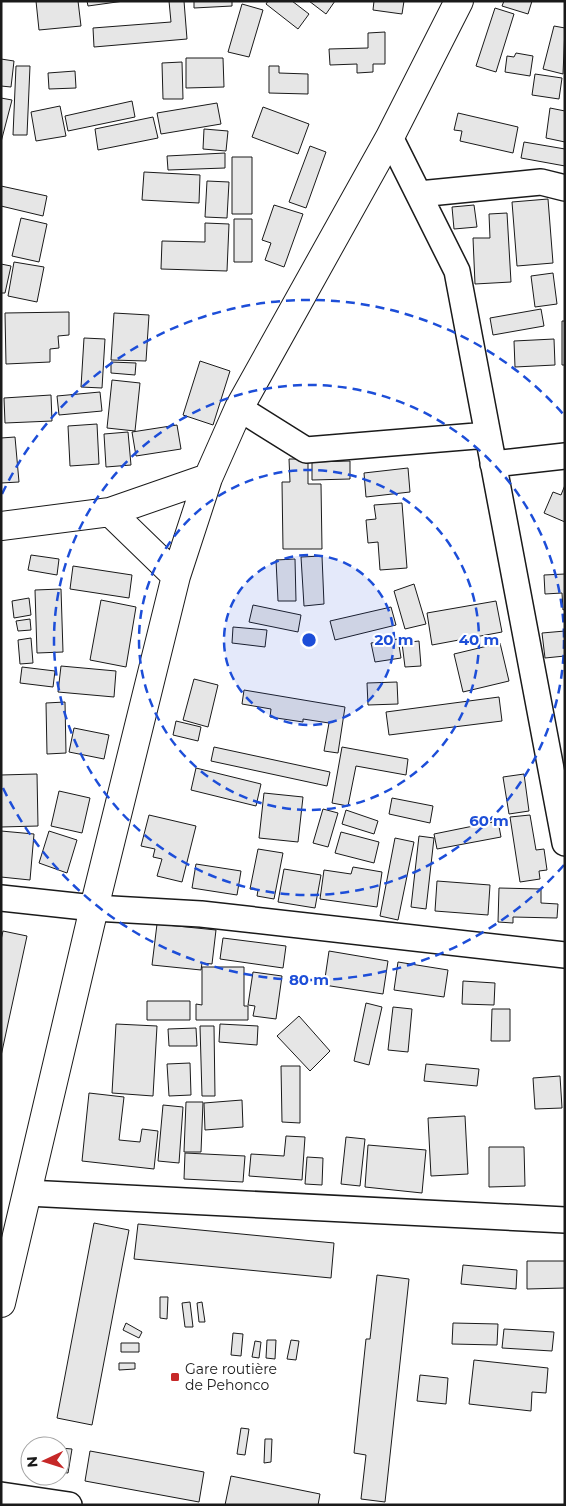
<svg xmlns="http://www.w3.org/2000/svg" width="566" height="1506" viewBox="0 0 566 1506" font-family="Montserrat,sans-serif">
	<rect width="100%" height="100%" fill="#fff"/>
	<path fill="#e6e6e6" stroke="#1a1a1a" d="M36 1H78L81 26 39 30Z
		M87 1H124L88 6Z
		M169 1H184L187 39 94 47 93 28 171 22Z
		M194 1H232V6L194 8Z
		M268 1H292L309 14 298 29 266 4Z
		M309 1H335L326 14Z
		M374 1H404L402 14 373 10Z
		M504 1H532L528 14 502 6Z
		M242 4 263 10 249 57 228 52Z
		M495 8 514 14 496 72 476 66Z
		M554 26 565 28 563 74 543 69Z
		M385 32V64H373V72L357 73V64L330 65 329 49 368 48V33Z
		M516 53 533 56 530 76 505 72 507 56 514 57Z
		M186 58H223L224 87 186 88Z
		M1 59 14 61 11 87 1 86Z
		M182 62 183 99H163L162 63Z
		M16 66H30L27 135H13Z
		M269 66H279V73L308 74V94L269 93Z
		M75 71 76 88 49 89 48 73Z
		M535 74 562 78 559 99 532 95Z
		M1 98 12 100 1 142Z
		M132 101 135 117 68 131 65 116Z
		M217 103 221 124 161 134 157 113Z
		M60 106 66 136 36 141 31 112Z
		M263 107 309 124 298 154 252 137Z
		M550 108 565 111V142L546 138Z
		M458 113 518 127 513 153 460 141 462 131 454 130Z
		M153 117 158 138 98 150 95 129Z
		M204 129 228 131 226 151 203 149Z
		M524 142 565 149V166L521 158Z
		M310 146 326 152 306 208 289 202Z
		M225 153V168L168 170 167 156Z
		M232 157H252V214H232Z
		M144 172 200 175 199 203 142 200Z
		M207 181 229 182 227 218 205 217Z
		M1 186 47 196 43 216 1 206Z
		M548 199 553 263 517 266 512 202Z
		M274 205 303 214 284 267 265 260 271 243 262 240Z
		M474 205 477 227 454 229 452 207Z
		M507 213 511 282 475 284 473 238H490L489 214Z
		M21 218 47 224 39 262 12 256Z
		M234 219H252V262H234Z
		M205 223 229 224 227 271 161 269 162 241 205 242Z
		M14 262 44 267 37 302 8 296Z
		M1 264 11 266 5 293H1Z
		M553 273 557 304 535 307 531 276Z
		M541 309 544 326 493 335 490 318Z
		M69 312V335L58 336 59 348 50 349V362L6 364 5 313Z
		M114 313 149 315 146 361 111 360Z
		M562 321H565V365H562Z
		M84 338 105 339 102 388 81 387Z
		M554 339 555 365 515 367 514 341Z
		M200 361 230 371 213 425 183 415Z
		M111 362 136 363 135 375 111 373Z
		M112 380 140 383 135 431 107 428Z
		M100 392 102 411 59 415 57 396Z
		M51 395 52 421 5 423 4 398Z
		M97 424 99 464 70 466 68 426Z
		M177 425 181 449 136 456 132 432Z
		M128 432 131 465 106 467 104 434Z
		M15 437 19 482 1 483V438Z
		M289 459H308V484H321L322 549H283L282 482H290Z
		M350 461V479L312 480V462Z
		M408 468 410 492 366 497 364 473Z
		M565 485V522L544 513 553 492 561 495Z
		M402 503 407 568 380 570 378 542 368 543 366 520 376 519 374 505Z
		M31 555 59 559 57 575 28 570Z
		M322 556 324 604 304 606 301 557Z
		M295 559 296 601H278L276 560Z
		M73 566 132 575 129 598 70 589Z
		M565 574V609L563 610 562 593 545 594 544 575Z
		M414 584 426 624 405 629 394 591Z
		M61 589 63 652 37 653 35 590Z
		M29 598 31 615 14 618 12 601Z
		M101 600 136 607 126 667 90 660Z
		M496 601 502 632 432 645 427 613Z
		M253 605 301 615 298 632 249 622Z
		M391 607 396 625 335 640 330 621Z
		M30 619 31 630 18 631 16 621Z
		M233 627 267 630 265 647 232 643Z
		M565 631V656L545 658 542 633Z
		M31 638 33 663 20 664 18 640Z
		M398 639 401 658 375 662 371 643Z
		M419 641 421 666 405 667 402 643Z
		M500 643 509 681 463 692 454 654Z
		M61 666 116 671 114 697 58 692Z
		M22 667 55 671 53 687 20 683Z
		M194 679 218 685 208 727 183 720Z
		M397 682 398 704 368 705 367 683Z
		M244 690 345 707 338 753 324 751 329 723 303 719V722L270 717 271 709 242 704Z
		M499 697 502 721 389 735 386 712Z
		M65 702 66 753 47 754 46 703Z
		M176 721 201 727 198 741 173 735Z
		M74 728 109 735 104 759 69 752Z
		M214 747 330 772 327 786 211 761Z
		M342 747 408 759 406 775 356 766 348 806 332 803Z
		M196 768 261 784 256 806 191 790Z
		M37 774 38 826 1 827V775Z
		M524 774 529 811 509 814 503 777Z
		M59 791 90 798 82 833 51 826Z
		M264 793 303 797 298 842 259 838Z
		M392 798 433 806 430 823 389 814Z
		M323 809 338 813 328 847 313 843Z
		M346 810 378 821 374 834 342 824Z
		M149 815 196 826 182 882 157 876 162 859 153 857 155 849 141 846Z
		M530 815 536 850 544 849 547 870 539 871 540 879 520 882 510 817Z
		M498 821 501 837 437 849 434 834Z
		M1 831 34 834 30 880 1 877Z
		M49 831 77 840 67 873 39 863Z
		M341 832 379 842 374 863 335 853Z
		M419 836 434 838 426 909 411 907Z
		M395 838 414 842 398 920 380 916Z
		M258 849 283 853 274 899 257 896 258 890 250 889Z
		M196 864 241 871 237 895 192 888Z
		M353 867 382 872 377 907 320 899 324 870 351 874Z
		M284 869 321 875 315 908 278 902Z
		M437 881 490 885 488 915 435 911Z
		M499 888 541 889V903L558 904 557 918 513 917V923L498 922Z
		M157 924 216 930 212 964 202 963 201 970 152 965Z
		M3 931 27 936 1 1056V940Z
		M223 938 286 946 283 968 220 959Z
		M329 951 388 961 383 994 324 985Z
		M398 962 448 970 444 997 394 990Z
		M202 967H244V1006H248V1020H196V1004L202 1005Z
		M253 972 282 976 276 1019 253 1016 255 1006 248 1005Z
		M463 981 495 983 494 1005 462 1004Z
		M147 1001H190V1020H147Z
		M366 1003 382 1007 369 1065 354 1061Z
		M393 1007 412 1009 408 1052 388 1050Z
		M492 1009H510V1041H491Z
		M299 1016 330 1051 310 1071 277 1036Z
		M116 1024 157 1026 153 1096 112 1093Z
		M220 1024 258 1026 257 1045 219 1042Z
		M200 1026H214L215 1096H202Z
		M196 1028 197 1046H169L168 1029Z
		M190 1063 191 1095 169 1096 167 1064Z
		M426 1064 479 1069 477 1086 424 1081Z
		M281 1066H300V1123L282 1122Z
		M560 1076 562 1108 535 1109 533 1078Z
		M89 1093 124 1097 119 1140 140 1142 142 1129 158 1131 154 1169 82 1161Z
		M242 1100 243 1127 205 1130 204 1103Z
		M186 1102H203L201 1152H184Z
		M163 1105 183 1107 179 1163 158 1161Z
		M465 1116 468 1174 431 1176 428 1118Z
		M286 1136 305 1137 302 1180 249 1176 251 1154 284 1156Z
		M346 1137 365 1139 360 1186 341 1184Z
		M368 1145 426 1150 422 1193 365 1187Z
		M489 1147H524L525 1186 489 1187Z
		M185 1153 245 1156 243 1182 184 1179Z
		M307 1157 323 1158 322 1185 305 1184Z
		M94 1223 129 1230 92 1425 57 1418Z
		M138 1224 334 1243 331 1278 134 1259Z
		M527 1261H565V1288L527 1289Z
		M463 1265 517 1270 516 1289 461 1284Z
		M377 1275 409 1279 385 1502 361 1499 366 1455 354 1453 366 1339H370Z
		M160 1297H168L167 1319 160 1318Z
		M190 1302 193 1327H185L182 1303Z
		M202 1302 205 1322H199L197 1303Z
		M126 1323 142 1332 139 1338 123 1330Z
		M453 1323 498 1324 497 1345 452 1344Z
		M504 1329 554 1332 552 1351 502 1348Z
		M233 1333 243 1334 241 1356 231 1355Z
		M267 1340H276L275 1359 266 1358Z
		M291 1340 299 1341 296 1360 287 1359Z
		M255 1341 261 1342 259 1358 252 1357Z
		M121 1343H139V1352H121Z
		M474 1360 548 1368 546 1393 532 1392 531 1411 469 1404Z
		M119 1363H135V1369L119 1370Z
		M420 1375 448 1378 446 1404 417 1401Z
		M241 1428 249 1429 245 1455 237 1454Z
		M265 1439H272L271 1462 264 1463Z
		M60 1448 72 1449 68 1473 60 1472Z
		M90 1451 204 1472 199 1502 85 1481Z
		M231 1476 320 1494 318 1505H225Z"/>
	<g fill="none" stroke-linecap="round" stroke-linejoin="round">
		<defs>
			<path id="street" d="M390 137 457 271 565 843
				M419 194 541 182 565 188
				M239 408 306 450 488 435
				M493 464 565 456
				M1 898 94 908 201 914 565 955
				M27 1193 565 1220
				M1 1495 69 1505"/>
			<path id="primary" d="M110 512 176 576
				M1 526 110 512 208 478
				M1 1303 94 908 176 576 208 478 239 408 390 137 459 1"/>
		</defs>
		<use href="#street" stroke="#1a1a1a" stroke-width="28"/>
		<use href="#primary" stroke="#1a1a1a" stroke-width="30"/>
		<use href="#street" stroke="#fff" stroke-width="25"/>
		<use href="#primary" stroke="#fff" stroke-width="28"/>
	</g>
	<circle cx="309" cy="640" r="85" fill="#1d4ed8" fill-opacity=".12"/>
	<g fill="none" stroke="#1d4ed8" stroke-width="2.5" stroke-dasharray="9 6">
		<circle cx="309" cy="640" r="85"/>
		<circle cx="309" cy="640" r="170"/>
		<circle cx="309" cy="640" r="255"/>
		<path d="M564 865A340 340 0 0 1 2 786M2 494A340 340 0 0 1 564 415"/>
	</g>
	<rect fill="#c62828" stroke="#fff" stroke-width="2" x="170" y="1372" width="10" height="10" rx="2.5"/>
	<g text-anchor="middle" stroke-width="4" stroke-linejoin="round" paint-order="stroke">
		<g font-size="14" fill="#1a1a1a" stroke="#fff" text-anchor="start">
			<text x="185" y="1374">Gare routière<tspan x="185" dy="16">de Pehonco</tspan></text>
		</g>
	</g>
	<circle cx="309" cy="640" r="8" fill="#1d4ed8" stroke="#fff" stroke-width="2.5"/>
	<g font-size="15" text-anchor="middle" font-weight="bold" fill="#1d4ed8" stroke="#fff" stroke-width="4" stroke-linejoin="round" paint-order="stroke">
		<text x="394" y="645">20 m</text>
		<text x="479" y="645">40 m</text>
		<text x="489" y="826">60 m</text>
		<text x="309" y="985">80 m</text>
	</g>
	<rect width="566" height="1506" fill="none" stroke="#1a1a1a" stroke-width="5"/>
	<g transform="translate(45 1461) rotate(266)"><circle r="24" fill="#ffffff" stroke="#a3a3a3"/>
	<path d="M0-4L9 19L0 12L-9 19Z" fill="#c62828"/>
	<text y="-8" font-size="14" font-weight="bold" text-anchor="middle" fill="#1a1a1a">N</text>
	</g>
</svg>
